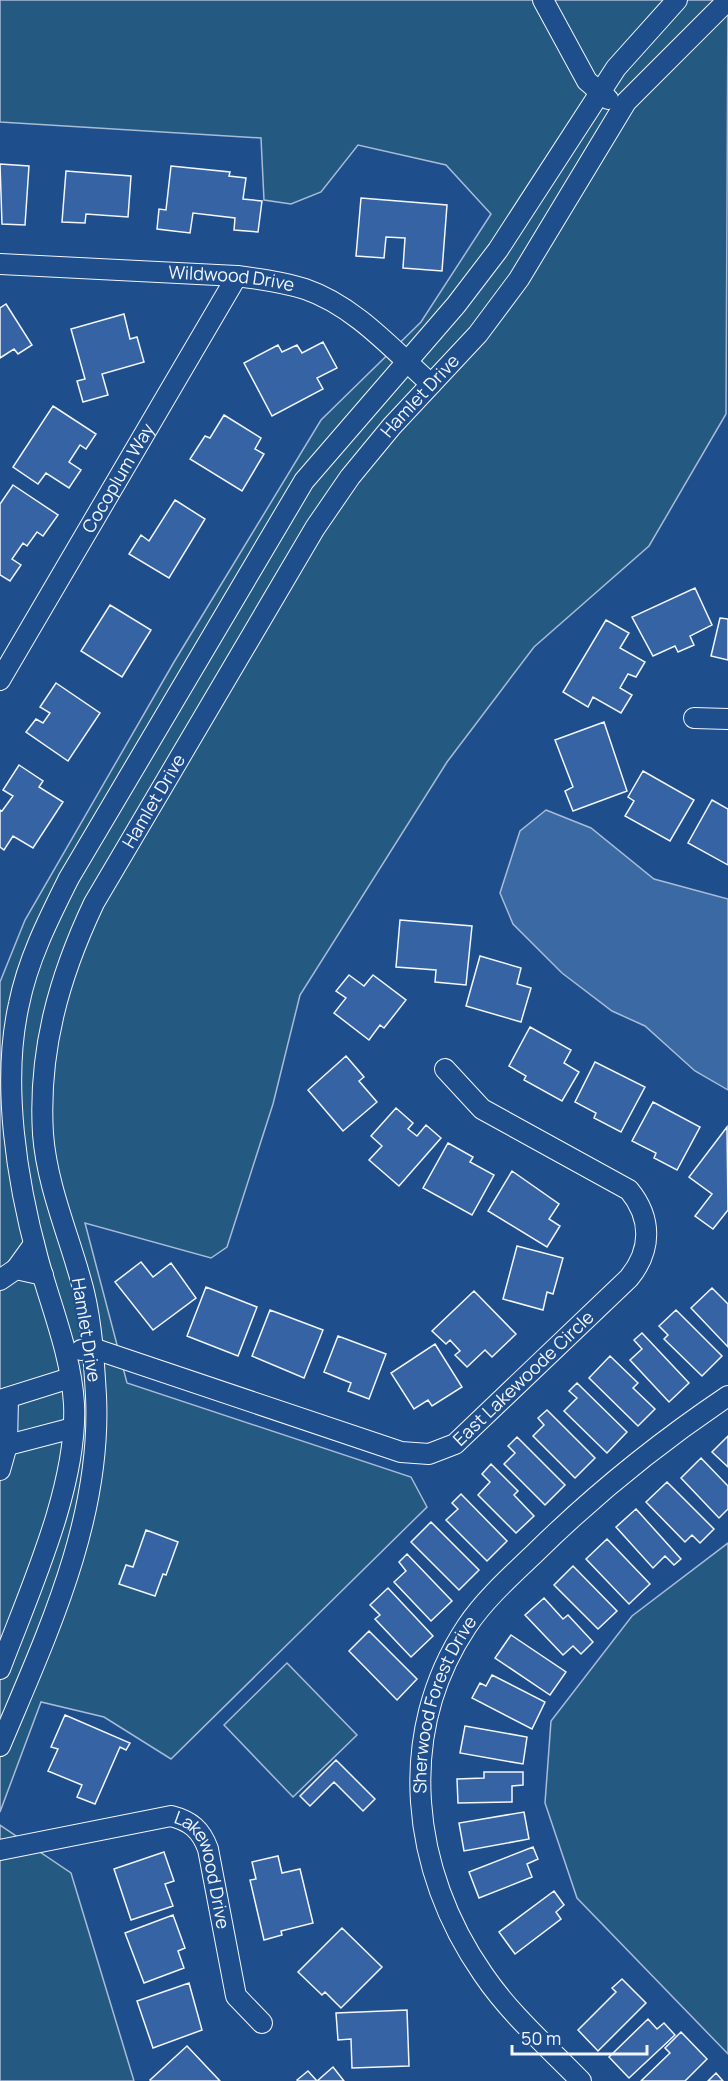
<svg xmlns="http://www.w3.org/2000/svg" width="728" height="2081" viewBox="0 0 728 2081" font-family="Manrope,sans-serif">
	<rect width="100%" height="100%" fill="#1f4e8c"/>
	<path fill="#245a82" stroke="#a8bbd7" stroke-width="1.5" d="M0 0H728L726 414 649 546 534 647 447 762 300 995 273 1104 227 1247 211 1258 85 1223 127 1383 411 1477 427 1507 171 1759 104 1717 41 1702 0 1812V982L25 920 174 662 321 420 421 322 491 214 446 165 358 145 321 192 291 204 264 200 261 138 0 122Z
		M728 1543V2054L577 1898 545 1803 551 1721 632 1616Z
		M287 1663 357 1735 293 1797 224 1725Z
		M0 1825 71 1873 134 2081H0Z"/>
	<path fill="#3b69a3" stroke="#a8bbd7" stroke-width="1.5" d="M546 810 591 828 654 879 728 899V1090L695 1071 645 1026 612 1011 562 973 513 924 500 893 520 831Z"/>
	<path fill="#3563a3" stroke="#f2f6ff" stroke-width="1.5" d="M0 164 29 166 25 225 2 224Z
		M171 166 230 172 229 176 246 178 243 199 262 201 258 232 234 230 235 218 193 213 190 233 157 229 159 209 166 210Z
		M66 171 131 176 128 217 86 214 85 223 62 222Z
		M361 198 447 205 442 271 403 268 405 238 386 237 384 258 356 256Z
		M6 304 32 345 18 354 14 349 0 358V308Z
		M124 314 130 339 137 337 144 362 102 374 108 395 83 402 77 381 85 379 71 329Z
		M323 342 337 368 317 378 323 389 272 416 244 363 278 345 282 352 297 345 302 353Z
		M53 406 96 434 86 449 80 445 69 462 81 470 69 488 46 473 38 484 13 467Z
		M224 415 261 438 255 449 264 454 242 491 190 459 205 436 210 438Z
		M13 485 58 515 43 536 37 532 27 546 23 543 12 559 21 565 10 581 0 575V504Z
		M175 500 205 519 169 578 129 554 141 535 149 541Z
		M695 588 712 625 690 636 694 645 678 652 675 646 653 656 632 617Z
		M110 605 151 630 122 677 81 651Z
		M720 618 728 619V660L711 656Z
		M606 620 629 633 620 648 645 662 636 677 628 674 620 688 632 695 621 713 593 697 588 707 563 692Z
		M56 683 100 713 68 761 26 732 36 719 43 723 50 713 40 707Z
		M604 722 627 791 573 811 565 791 573 787 555 740Z
		M19 765 43 781 39 787 63 802 33 848 13 836 4 850 0 847V810L2 811 13 796 3 790Z
		M643 771 694 800 670 841 625 816 634 801 628 797Z
		M712 800 728 809V865L688 843Z
		M400 920 472 926 466 985 435 982 436 970 396 967Z
		M480 956 521 968 517 984 531 988 521 1022 466 1006Z
		M349 975 364 986 373 975 406 1000 384 1028 380 1025 369 1040 334 1013 346 998 336 991Z
		M530 1027 571 1050 564 1063 579 1072 562 1101 524 1080 526 1076 509 1066Z
		M346 1056 364 1077 359 1081 377 1102 343 1131 308 1090Z
		M595 1062 645 1087 621 1132 594 1118 596 1113 575 1102Z
		M653 1102 700 1127 677 1170 654 1158 656 1153 632 1141Z
		M396 1108 413 1123 408 1129 417 1136 426 1125 441 1138 399 1186 369 1160 382 1146 371 1136Z
		M727 1127 728 1210 713 1229 695 1216 712 1194 689 1177Z
		M448 1143 473 1157 470 1162 494 1175 472 1215 423 1188Z
		M512 1171 559 1204 549 1219 560 1226 547 1247 488 1211Z
		M517 1246 563 1258 553 1294 547 1292 543 1310 503 1299Z
		M141 1262 153 1277 171 1263 196 1298 153 1330 115 1282Z
		M206 1287 257 1307 238 1356 187 1336Z
		M712 1288 728 1304V1347L691 1308Z
		M474 1291 516 1334 492 1357 485 1350 467 1367 455 1355 460 1351 450 1340 446 1344 432 1331Z
		M270 1310 323 1330 304 1378 252 1356Z
		M676 1310 722 1356 702 1376 664 1339 668 1335 659 1326Z
		M642 1333 689 1383 669 1402 630 1360 642 1349 634 1340Z
		M338 1336 386 1354 369 1399 348 1391 351 1383 324 1372Z
		M435 1344 462 1387 432 1406 428 1400 414 1409 391 1373Z
		M610 1356 638 1383 633 1388 655 1409 638 1426 589 1378Z
		M577 1383 627 1432 607 1453 564 1411 577 1398 569 1391Z
		M547 1410 595 1458 575 1478 533 1436 544 1425 538 1418Z
		M728 1436V1467L712 1452Z
		M517 1437 565 1485 545 1505 504 1464 515 1453 508 1446Z
		M701 1458 728 1486V1509L719 1518 681 1478Z
		M491 1464 518 1491 514 1495 534 1516 516 1533 478 1495 490 1482 482 1474Z
		M667 1482 714 1529 700 1543 692 1535 685 1542 646 1502Z
		M461 1494 507 1541 487 1561 446 1520 458 1509 452 1503Z
		M636 1509 681 1559 674 1565 665 1556 653 1568 616 1527Z
		M431 1522 479 1570 459 1590 411 1542Z
		M146 1530 178 1542 166 1575 163 1574 155 1596 119 1584 126 1565 133 1567Z
		M607 1539 650 1584 629 1604 586 1559Z
		M407 1554 452 1601 431 1621 394 1582 406 1571 399 1562Z
		M573 1566 617 1611 598 1629 554 1585Z
		M388 1588 433 1636 411 1657 375 1619 380 1615 370 1605Z
		M544 1598 563 1619 568 1615 593 1642 581 1654 573 1646 563 1655 525 1615Z
		M369 1631 417 1679 397 1700 349 1651Z
		M511 1635 566 1672 550 1695 495 1658Z
		M492 1675 545 1702 532 1729 472 1698 480 1683 486 1686Z
		M65 1715 130 1743 126 1750 120 1747 95 1804 77 1797 82 1785 48 1771 58 1749 51 1747Z
		M465 1726 527 1737 523 1764 460 1753Z
		M336 1760 375 1799 363 1811 334 1782 310 1806 300 1796Z
		M484 1772H523V1785L512 1786V1802L458 1803 457 1779 484 1778Z
		M524 1812 529 1839 464 1851 459 1823Z
		M533 1847 538 1859 527 1864 532 1877 479 1898 469 1872Z
		M164 1852 174 1881 165 1884 173 1906 131 1920 114 1869Z
		M278 1856 282 1873 300 1869 313 1923 281 1931 282 1935 264 1940 250 1880 256 1879 252 1862Z
		M554 1891 564 1905 556 1912 561 1919 515 1954 499 1932Z
		M173 1915 185 1948 178 1951 184 1968 144 1983 125 1933Z
		M342 1928 382 1967 341 2008 325 1992 322 1995 298 1972Z
		M622 1979 646 2003 598 2051 578 2030 616 1992 612 1988Z
		M189 1983 202 2030 153 2048 137 2001Z
		M407 2010 409 2066 352 2068 351 2039 338 2040 336 2013Z
		M648 2019 657 2029 664 2023 675 2035 629 2078 609 2057Z
		M681 2032 707 2059 685 2081H641L670 2053 665 2048Z
		M187 2046 220 2081H151L150 2080Z
		M333 2067 344 2081H298L297 2080 308 2071 317 2081Z
		M716 2073 723 2081H708Z"/>
	<g fill="none" stroke-linecap="round" stroke-linejoin="round">
		<defs>
			<g id="minor">
				<path d="M543 0 587 81 608 99"/>
				<path id="s1" d="M0 264 237 276C260 279 283 282 305 289 355 306 393 350 431 384"/>
				<path id="s2" d="M0 680 237 276"/>
				<path d="M694 718 728 719"/>
				<path d="M34 1244 16 1269 43 1275"/>
				<path d="M0 1280 16 1269"/>
				<path id="s3" d="M81 1350 92 1348 401 1452 429 1454 455 1444 629 1278C652 1250 652 1218 629 1190L482 1109 445 1069"/>
				<path d="M0 1400 70 1378"/>
				<path d="M0 1447 73 1428"/>
				<path d="M0 1470 7 1445 8 1398"/>
				<path d="M0 1669C29 1592 78 1486 74 1404 71 1354 51 1307 38 1259 17 1182 1 1083 19 1004 28 959 49 918 69 878L304 481 456 305 498 250 616 68 677 0"/>
				<path id="s4" d="M0 1746C47 1634 102 1519 96 1396 94 1362 92 1325 84 1292 71 1240 47 1188 43 1134 38 1051 59 977 94 903L315 528 350 477 392 426 478 334 519 279 626 102 728 0"/>
				<path id="s5" d="M0 1850 171 1816C191 1821 201 1830 208 1849L236 1996 262 2023"/>
				<path id="s6" d="M581 2081C548 2047 510 2014 483 1974 411 1871 395 1734 467 1626 485 1599 512 1575 535 1553 595 1494 658 1443 728 1396"/>
			</g>
		</defs>
		<use href="#minor" stroke="#f2f6ff" stroke-width="22"/>
		<use href="#minor" stroke="#1f4e8c" stroke-width="20"/>
	</g>
	<g text-anchor="middle" stroke-width="4.5" stroke-linejoin="round" paint-order="stroke">
		<g font-size="18" fill="#f2f6ff" stroke="#1f4e8c">
			<text dy="6" stroke="none"><textPath href="#s1" startOffset="232">Wildwood Drive</textPath></text>
			<text dy="6" stroke="none"><textPath href="#s4" startOffset="1478">Hamlet Drive</textPath></text>
			<text dy="6" stroke="none"><textPath href="#s2" startOffset="234">Cocoplum Way</textPath></text>
			<text dy="6" stroke="none"><textPath href="#s4" startOffset="992">Hamlet Drive</textPath></text>
			<text transform="translate(86 1330) rotate(81)" y="6">Hamlet Drive</text>
			<text dy="6" stroke="none"><textPath href="#s3" startOffset="488">East Lakewoode Circle</textPath></text>
			<text dy="6" stroke="none"><textPath href="#s6" startOffset="432">Sherwood Forest Drive</textPath></text>
			<text dy="6" stroke="none"><textPath href="#s5" startOffset="243">Lakewood Drive</textPath></text>
		</g>
	</g>
	<path d="M512 2045v9h135v-9" fill="none" stroke="#f2f6ff" stroke-width="3"/>
	<text x="521" y="2045" font-size="18" fill="#f2f6ff" stroke="#1f4e8c" stroke-width="4.5" paint-order="stroke">50 m</text>
</svg>
